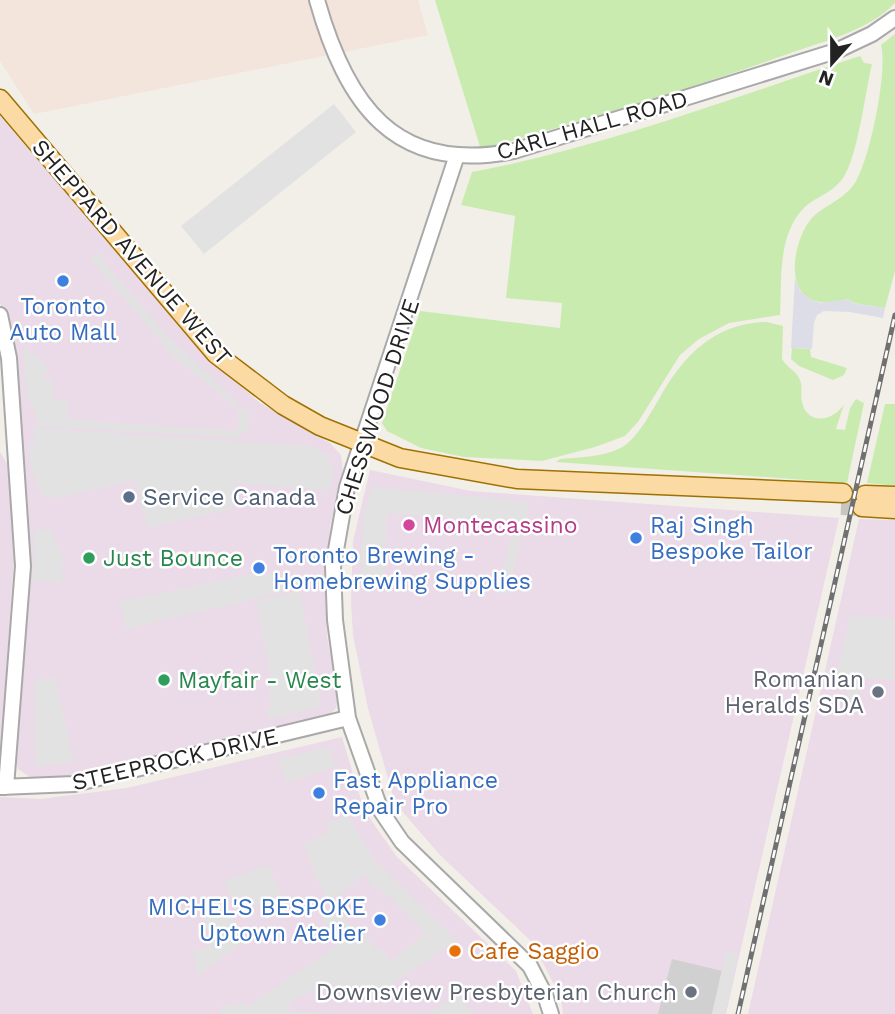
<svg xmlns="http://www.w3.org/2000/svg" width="895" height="1014" viewBox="0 0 895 1014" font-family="'Work Sans',sans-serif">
	<rect width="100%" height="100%" fill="#f2efe8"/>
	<path fill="#ebdae7" d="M0 116 203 353 260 403 330 443 341 455 343 474 330 526 325 593 327 636 338 697 336 708 329 716 58 778 33 779 18 769 15 759 18 710 16 371 13 335 0 303Z
		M0 452 9 467 15 542 0 764Z
		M370 470 471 491 839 518 726 1014H563L561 998 532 942 439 854 395 803 368 708 353 635 351 602 353 541Z
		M859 519 895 520V1014H748Z
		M342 737 364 810 397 857 516 971 533 1014H0V797L40 799 127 788Z"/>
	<path fill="#d0d0d0" d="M672 959 722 971 712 1014H658Z"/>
	<path fill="#f3e4dc" d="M0 0H418L428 35 34 114 0 61Z"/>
	<path fill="#caebaf" d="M435 0H895V3C869 31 821 42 785 55 685 91 583 120 481 150Z
		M895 34V271L885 308 853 303 849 299C837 301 824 305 812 300 784 288 795 238 811 219 825 204 845 200 856 181 870 158 888 70 881 45Z
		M860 56 864 63 872 64C865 93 858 156 843 178 833 193 817 196 805 207 777 234 782 280 780 315L729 323 699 339 680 355 638 422 625 436 595 447 542 461 464 457 421 448 387 431 382 423 420 311 560 328 562 303 506 298 515 216 461 205 472 172C605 147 732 98 860 56Z
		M767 322 783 326 782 359C787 368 797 371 800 380 803 387 800 395 802 402 807 426 834 421 844 404L836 429 845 430 850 408 856 399 864 403 847 483 556 462 560 459C581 457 611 457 628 443 641 431 650 414 659 399 683 356 714 323 767 322Z
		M792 348 810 349 811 357 847 368 844 375 833 380 799 366 791 359Z
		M885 404H895V486L867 483Z"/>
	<path fill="#e2e2e2" d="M334 104 356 132 204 254 181 226Z
		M97 252 162 330 236 401V408L250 410 248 432H240L239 438 38 426 36 415 26 394 23 348 28 347 29 355 36 354 49 370 44 375 45 379H52L55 400 68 401 67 419 238 431 239 414 236 408 173 356 90 259Z
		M34 428 310 446 331 456 328 463 335 468 330 490 234 483 232 509 148 528 135 480 58 498 42 496 30 466 29 444H34Z
		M372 487 530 502 508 594 497 593 515 522 387 513 383 589 356 586 355 578 365 566 360 564 363 519Z
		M34 529 51 530 63 560 62 583 33 581Z
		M254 573 302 577 301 588 126 629 120 602Z
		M300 591 321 707 269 719 267 709 272 708 269 693 272 683 256 601Z
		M850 615 895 618V680L861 678 858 701H845L848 679 836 678Z
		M55 677 74 762 36 766 34 680Z
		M330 747 335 767 286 783 278 759Z
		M347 816 378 864 457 940 375 996H368V988L318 985V991L307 990V996H298L289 1004V1011L336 1014H220L222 1004 235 1007 243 1001 248 1007 339 944 321 918 342 914 350 926 354 924 361 935 365 933 375 949 380 947 390 961 425 934 415 920 412 922 404 909 400 911 391 896 387 898 378 885 373 888 365 875 329 902 318 883 304 844 329 832 326 823Z
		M269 865 281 896 237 913 225 881Z
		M226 902 243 942 198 976 193 952 213 945 201 910Z
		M726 952 738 953 725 1014H712Z
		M459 993 473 1014H427Z"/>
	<path fill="#dddde8" d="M795 278 800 291 811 300 821 303 850 299 852 303 885 308 883 318 850 312 824 311 817 315 814 323 812 349 791 348Z"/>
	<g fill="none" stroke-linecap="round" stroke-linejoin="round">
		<path stroke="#c8c6c0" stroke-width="18" stroke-dasharray="18 9" stroke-linecap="butt" d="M841 506 862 507"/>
		<defs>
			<path id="minor" d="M317 0C346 103 394 175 514 151L836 51 872 34 895 18
				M457 155 347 487 333 567 335 620 348 718 381 811 402 842 530 966 545 995 551 1014
				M0 315 9 358 23 566 6 787
				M0 787 74 784 348 718"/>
			<path id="major" d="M0 99 216 354 283 405 320 426 400 458 517 479 843 493
				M865 495 895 496
				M862 507 895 509"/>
		</defs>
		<use href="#minor" stroke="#a9a9a9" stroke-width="18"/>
		<use href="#major" stroke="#9f7100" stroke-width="21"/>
		<use href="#minor" stroke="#fff" stroke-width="14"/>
		<use href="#major" stroke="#fcdaa3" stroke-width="18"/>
		<defs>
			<path id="rail" d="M738 1014 895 315"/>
		</defs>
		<use href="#rail" stroke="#707070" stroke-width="5"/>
		<use href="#rail" stroke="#fff" stroke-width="2.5" stroke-dasharray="8" stroke-linecap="butt"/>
	</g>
	<g fill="#3f7fe0" stroke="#fff" stroke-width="2.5">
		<circle cx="63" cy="281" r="7"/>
		<circle cx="636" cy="538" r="7"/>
		<circle cx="259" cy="568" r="7"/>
		<circle cx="319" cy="793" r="7"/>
		<circle cx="380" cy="920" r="7"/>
	</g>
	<circle fill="#5c6f8a" stroke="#fff" stroke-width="2.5" cx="129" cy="497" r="7"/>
	<circle fill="#d1479c" stroke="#fff" stroke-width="2.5" cx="409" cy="525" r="7"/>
	<g fill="#2e9e5b" stroke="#fff" stroke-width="2.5">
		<circle cx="89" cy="558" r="7"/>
		<circle cx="164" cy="680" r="7"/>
	</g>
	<g fill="#6b7280" stroke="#fff" stroke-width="2.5">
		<circle cx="878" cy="692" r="7"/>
		<circle cx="691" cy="992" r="7"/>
	</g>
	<circle fill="#e8710a" stroke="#fff" stroke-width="2.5" cx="455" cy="951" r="7"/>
	<g text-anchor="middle" stroke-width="5" stroke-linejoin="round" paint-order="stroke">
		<g font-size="23" fill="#222" stroke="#fff">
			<text transform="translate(592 125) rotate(-16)" y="8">CARL HALL ROAD</text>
			<text transform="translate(132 252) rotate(49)" y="8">SHEPPARD AVENUE WEST</text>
			<text transform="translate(377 407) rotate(-72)" y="8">CHESSWOOD DRIVE</text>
			<text transform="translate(175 759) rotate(-13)" y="8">STEEPROCK DRIVE</text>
		</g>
		<g font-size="23" fill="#366cbe" stroke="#fff" text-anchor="start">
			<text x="63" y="314" text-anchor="middle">Toronto<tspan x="63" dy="26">Auto Mall</tspan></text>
			<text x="650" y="533">Raj Singh<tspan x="650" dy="26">Bespoke Tailor</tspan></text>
			<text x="273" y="563">Toronto Brewing -<tspan x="273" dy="26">Homebrewing Supplies</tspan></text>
			<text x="333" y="788">Fast Appliance<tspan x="333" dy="26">Repair Pro</tspan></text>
			<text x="366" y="915" text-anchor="end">MICHEL'S BESPOKE<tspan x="366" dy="26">Uptown Atelier</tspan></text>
		</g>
		<g font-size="23" fill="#4e5e75" stroke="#fff" text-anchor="start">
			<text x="143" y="505">Service Canada</text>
		</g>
		<g font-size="23" fill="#b23c85" stroke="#fff" text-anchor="start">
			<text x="423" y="533">Montecassino</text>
		</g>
		<g font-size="23" fill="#27864d" stroke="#fff" text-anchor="start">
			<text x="103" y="566">Just Bounce</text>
			<text x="178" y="688">Mayfair - West</text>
		</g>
		<g font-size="23" fill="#5b616d" stroke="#fff" text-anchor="end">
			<text x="864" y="687">Romanian<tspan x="864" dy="26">Heralds SDA</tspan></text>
			<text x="677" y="1000">Downsview Presbyterian Church</text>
		</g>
		<g font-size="23" fill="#c56008" stroke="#fff" text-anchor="start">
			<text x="469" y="959">Cafe Saggio</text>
		</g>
	</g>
	<g transform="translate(832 63) rotate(201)" stroke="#ffffff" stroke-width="5" paint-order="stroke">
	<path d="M0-5L12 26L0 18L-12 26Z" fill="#222222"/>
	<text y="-10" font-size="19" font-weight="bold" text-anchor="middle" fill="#222222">N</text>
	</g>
</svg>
